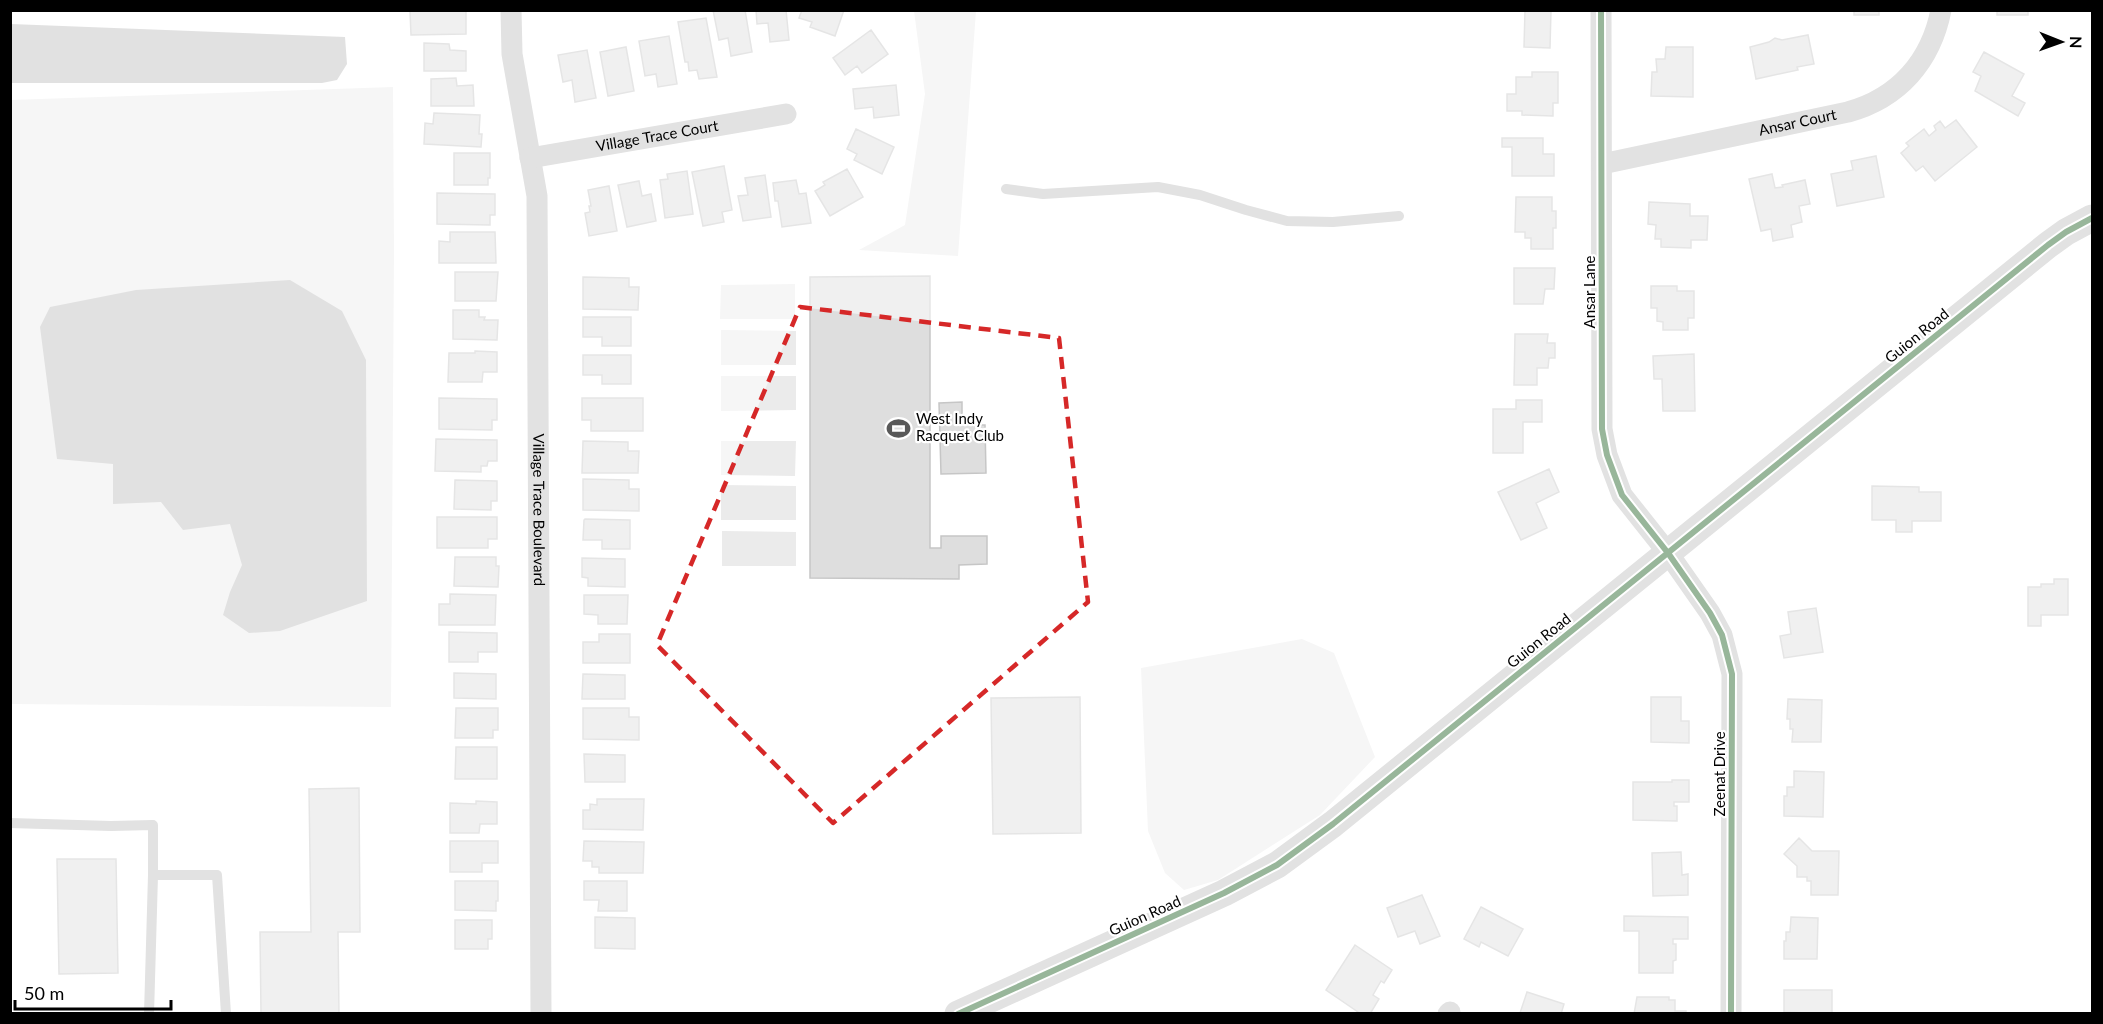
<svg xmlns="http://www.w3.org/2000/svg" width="2103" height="1024" viewBox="0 0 2103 1024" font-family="Lato,sans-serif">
	<rect width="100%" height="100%" fill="#fff"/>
	<path fill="#ebebeb" d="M914 11H976L958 256 859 250 905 225 925 94Z
		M393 87 394 250 391 707 11 704 10 100Z
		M795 284V319H720L721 285Z
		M721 330 796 331V365H721Z
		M721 376H796V410L721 411Z
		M721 441H796L795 476 721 475Z
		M721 485 796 486V520H721Z
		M722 531 796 532V566H722Z
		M1302 639 1334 653 1375 757 1320 815 1218 880 1184 890 1165 873 1148 831 1141 668Z"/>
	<path fill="#bdbdbd" d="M11 24 345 37 347 64 337 80 322 83H11Z
		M290 280 342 311 366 360 367 601 280 631 249 633 223 615 230 592 242 565 230 524 183 530 161 502 113 504V464L57 459 40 327 50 307 136 290Z"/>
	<path fill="#dedede" stroke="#c6c6c6" stroke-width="1.5" d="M466 10V34L411 35 410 11Z
		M713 10H745L752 52 731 56 728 38 719 40Z
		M756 10H786L789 40 770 42 768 23 757 24Z
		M802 10H844L835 36 810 27 812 22 799 18Z
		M1525 10H1551L1550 48 1524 47Z
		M1854 10H1879V15H1854Z
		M1997 10H2028V15H1997Z
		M706 18 717 77 699 79 697 70 689 71 688 62H685L678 22Z
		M871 30 888 54 862 73 857 66 845 75 833 58Z
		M1808 35 1814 64 1797 67 1798 70 1756 79 1750 47 1769 42 1775 38 1782 40Z
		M669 36 677 84 658 87 656 74 645 76 639 41Z
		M424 43 449 44 450 50 466 51V71H424Z
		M626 47 634 91 608 96 600 52Z
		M1666 47H1693V97L1651 96 1652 72H1657L1656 59H1665Z
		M587 50 596 98 575 102 572 80 563 82 558 55Z
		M1984 52 2024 74 2012 96 2025 103 2018 116 1975 91 1981 76 1973 72Z
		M1532 72H1558V103H1553V116L1522 115V111H1507V94H1516V77H1532Z
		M456 78 457 86 473 85 474 106H431V79Z
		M896 85 899 115 874 118 873 107 855 109 853 89Z
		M434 113 480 115 479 134H482L481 147 424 144 425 123 433 124Z
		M1956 120 1977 147 1935 181 1923 166 1916 171 1901 153 1909 146 1906 143 1924 129 1929 136 1936 130 1934 126 1940 121 1945 128Z
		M856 129 894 147 882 174 854 160 857 154 847 149Z
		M1502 138H1543V154H1554V176H1512V147H1502Z
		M454 153H490V178H488V185H454Z
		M1876 156 1884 197 1837 206 1831 174 1853 170 1851 161Z
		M724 166 732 210 722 212 724 222 703 226 692 172Z
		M847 169 863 197 830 216 815 191 825 185 823 182Z
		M687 171 693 214 665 218 660 180 668 179 667 174Z
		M1772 174 1775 188 1783 187 1782 185 1805 180 1810 204 1799 206 1802 222 1791 225 1793 237 1773 241 1771 229 1761 231 1749 179Z
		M765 175 771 217 743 221 738 196 748 195 745 178Z
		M796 180 799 194 806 193 811 223 782 227 778 201H775L773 183Z
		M639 181 642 196 651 194 656 221 627 227 618 185Z
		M609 186 617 231 589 236 585 213 590 212 589 206H591L588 190Z
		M437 193 495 194V215H490V225L437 224Z
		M1516 197H1552V211H1556V228H1553V249H1531V238H1525V232H1515Z
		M1649 202 1690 204V216H1708L1707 240H1691V248L1661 247V239H1655L1656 225 1648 224Z
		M450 232H495L496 263H439V241L450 242Z
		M1514 268H1555L1554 289H1545L1543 304H1514Z
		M455 272H498L496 301H455Z
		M930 276V548H941V536H987V564L959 565V579L810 578V277Z
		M583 277 629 278V287H639L638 310 583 309Z
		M1651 286H1677V291H1694V318H1688V330H1663V322L1657 321V308H1651Z
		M453 310H479V317H485L484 320H498L497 340 453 339Z
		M583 317H631V346H602V337H583Z
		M1515 334H1548L1547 343H1555V358H1549L1548 368H1537V385H1514Z
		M475 351 497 352V372H483L482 382H448L449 353H475Z
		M1694 354 1695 411H1663L1662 379H1654L1653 356Z
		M583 355H631V384H602V375H583Z
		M439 398 497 399V420H492V430L439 429Z
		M582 398H643V431H591V420H582Z
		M1516 400H1542V422H1523V453H1493V409H1516Z
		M962 402V425H985L986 473 941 474 939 403Z
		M436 439 497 440V461H488L487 466H481V472L435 471Z
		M583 441 628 442V451H639L638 473H582Z
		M1549 469 1559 492 1536 503 1547 528 1521 540 1498 492Z
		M583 479 629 480V489H639V511L583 510Z
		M455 480 497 481V501H491V510L454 509Z
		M1872 486 1919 487V492H1941V521H1912V532H1896V520H1872Z
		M437 517H497V539H488V548H437Z
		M585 519 630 520V549H602V540H583L584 520Z
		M455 557H496V566H499L498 587 454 586Z
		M582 558 625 559V587L588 586V578L582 577Z
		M2054 579H2068V615H2041V626H2028V587H2041V584H2054Z
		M450 594 496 595 495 625H439V604H450Z
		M584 595H628L627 624H598V615L584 614Z
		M1816 608 1823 652 1784 658 1780 636 1791 634 1788 612Z
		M449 632 497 633V652H478V662H449Z
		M599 634H630V663H583V642H599Z
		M454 673 496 674V699L454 698Z
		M583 674 625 675V699H582Z
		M1080 697 1081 833 993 834 991 698Z
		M1651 697H1681V721H1689V743L1651 742Z
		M1788 699 1822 700 1821 742H1792L1793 729H1790V719H1787Z
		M456 708H498V730H493V738H455Z
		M583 708H629V717H639V740L583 739Z
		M456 747H497V779H455Z
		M584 754 625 755V782H585Z
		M1794 771 1824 772 1823 817 1784 816V796H1787V787H1794Z
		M1672 780H1689V802H1674V806H1677V821L1633 820V782H1672Z
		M359 788 360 932H338L339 1014H261L260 932H311L309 789Z
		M597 799H644L643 830 583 829V810H590V804L597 805Z
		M476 801 497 802V824H480L479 833H450V803L476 804Z
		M1799 838 1812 851H1839L1838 895H1811V881H1807V877H1797V866L1784 854Z
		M450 841H498V863H482V872H450Z
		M584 841 644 842 643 873H599V867H592V861H583Z
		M1681 852 1682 875 1688 874V895L1653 896 1652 853Z
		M57 859H116L118 973 59 974Z
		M455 881H498V901H496V911L455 910Z
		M584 881H627V911H598L599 900H584Z
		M1422 895 1440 936 1420 944 1415 931 1398 937 1387 908Z
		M1481 907 1523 929 1508 956 1481 942 1479 947 1464 939Z
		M1624 916 1688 917V939H1673V944H1676V960L1673 961V973H1639V931H1624Z
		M595 917 635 918V949L595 948Z
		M1791 917 1818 918 1817 959H1784V941H1786V932H1790Z
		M455 920H492V939H488V949H455Z
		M1355 945 1392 970 1384 983 1381 981 1373 995 1379 999 1370 1014H1361L1326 990Z
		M1784 990H1832V1014L1784 1012Z
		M1527 992 1564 1004 1561 1014 1520 1013Z
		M1637 997H1669V1000H1675V1011H1686V1014H1634Z"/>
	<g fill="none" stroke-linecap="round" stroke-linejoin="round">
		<path stroke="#bebebe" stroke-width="10" d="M1006 189 1043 194 1158 187 1200 195 1246 210 1287 221 1333 222 1399 216
			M10 823 111 826 153 825V875
			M149 1014 153 875H217L226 1014"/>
		<g stroke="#bebebe" stroke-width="21">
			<path id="s1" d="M511 10 512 54 537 196 541 1014"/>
			<path d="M1601 10 1602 429 1607 455 1622 495 1668 553 1710 613 1722 635 1732 674 1731 1014"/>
			<path id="s2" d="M530 158 786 114"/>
			<path id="s3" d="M1602 164 1848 112C1899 98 1931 61 1941 10"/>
			<path d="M1448 1014 1450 1012"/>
		</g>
		<path stroke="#bebebe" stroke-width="27" d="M958 1014 1224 893 1277 865 1333 824 2048 245 2066 232 2092 218"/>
		<defs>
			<path id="cycleway" d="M1601 10 1602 429 1607 455 1622 495 1668 553 1710 613 1722 635 1732 674 1731 1014
				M958 1014 1224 893 1277 865 1333 824 2048 245 2066 232 2092 218"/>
		</defs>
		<use href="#cycleway" stroke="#fff" stroke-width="10"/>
		<use href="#cycleway" stroke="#1b5e20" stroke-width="6"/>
	</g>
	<path d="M0 0H2103V1024H0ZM800 307 1059 338 1088 602 833 823 657 645Z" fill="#fff" fill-opacity=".55" fill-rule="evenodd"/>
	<path fill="none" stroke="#d62828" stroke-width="4.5" stroke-dasharray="12 8" stroke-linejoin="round" d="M800 307 1059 338 1088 602 833 823 657 645Z"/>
	<defs>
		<symbol id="stadium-bare" viewBox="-9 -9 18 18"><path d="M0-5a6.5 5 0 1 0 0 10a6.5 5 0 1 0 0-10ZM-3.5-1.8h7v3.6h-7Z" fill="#595959" stroke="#fff" stroke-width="2.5" paint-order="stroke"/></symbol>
	</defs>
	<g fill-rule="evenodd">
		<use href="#stadium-bare" x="882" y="412" width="33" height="33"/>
	</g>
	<g text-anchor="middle" stroke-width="4.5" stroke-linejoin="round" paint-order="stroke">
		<g font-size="15" fill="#000" stroke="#fff">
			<text dy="5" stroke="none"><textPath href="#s3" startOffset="200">Ansar Court</textPath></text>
			<text dy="5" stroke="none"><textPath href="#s2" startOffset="129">Village Trace Court</textPath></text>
			<text transform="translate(1590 292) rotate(-90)" y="5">Ansar Lane</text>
			<text transform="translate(1917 336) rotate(-39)" y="5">Guion Road</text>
			<text dy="5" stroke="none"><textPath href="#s1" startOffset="502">Village Trace Boulevard</textPath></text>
			<text transform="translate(1539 641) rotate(-39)" y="5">Guion Road</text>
			<text transform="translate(1720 774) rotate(-90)" y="5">Zeenat Drive</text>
			<text transform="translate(1145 916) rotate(-24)" y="5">Guion Road</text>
		</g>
		<g font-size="15" fill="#000" stroke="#fff" text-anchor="start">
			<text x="916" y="424">West Indy<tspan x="916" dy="17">Racquet Club</tspan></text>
		</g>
	</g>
	<rect width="2103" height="1024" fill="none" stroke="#000000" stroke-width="24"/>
	<g transform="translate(2061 42) rotate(91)" stroke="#ffffff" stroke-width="4.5" paint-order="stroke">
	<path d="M0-4.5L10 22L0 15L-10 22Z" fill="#000000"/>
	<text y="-9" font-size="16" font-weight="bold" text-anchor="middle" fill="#000000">N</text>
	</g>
	<path d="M15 1000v9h156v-9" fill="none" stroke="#000000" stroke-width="3"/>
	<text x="24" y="1000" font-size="18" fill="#000000" stroke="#ffffff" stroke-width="4.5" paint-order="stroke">50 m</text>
</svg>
